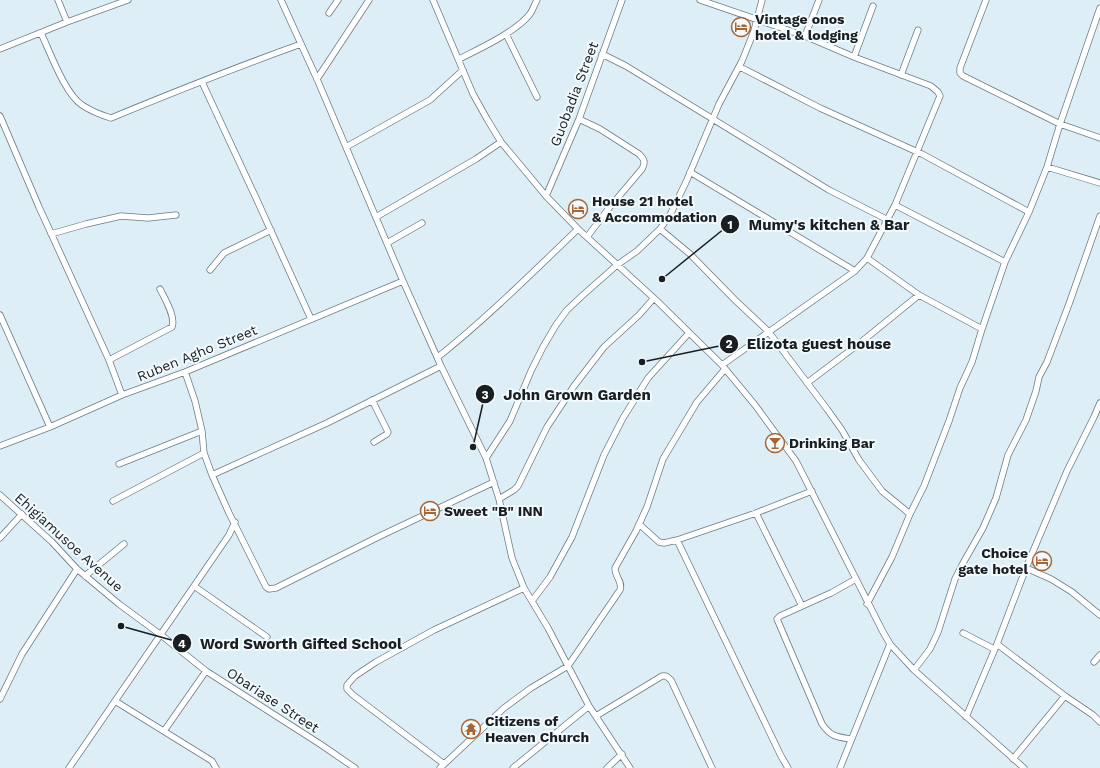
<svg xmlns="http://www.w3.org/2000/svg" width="1100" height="768" viewBox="0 0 1100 768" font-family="'Work Sans',sans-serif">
	<rect width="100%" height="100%" fill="#ddeef6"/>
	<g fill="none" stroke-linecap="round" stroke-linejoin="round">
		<defs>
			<path id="minor" d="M58 0 67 22
				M281 0 317 79 403 281 441 366 486 458 499 499 512 558 524 588 548 628 589 706 630 768
				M433 0 473 94 487 119 501 142 546 196 578 229 656 300 722 365 755 405 796 461 883 632 890 644 901 656 914 670 1024 768
				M700 0 805 36 854 57 931 86 938 92 940 96 895 205 867 258 855 271 722 365
				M986 0 960 68V73L963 76 1060 124 1100 138
				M329 13 338 0
				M41 33C50 52 65 94 82 105 91 111 101 115 111 118 174 92 237 67 301 44
				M506 34 537 97
				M805 36 819 0
				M0 49 67 22 128 0
				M602 54 626 66 829 190 888 220
				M854 57 873 6
				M459 59C479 49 516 32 530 14 533 10 534 5 537 0
				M740 67 820 108 922 154 1029 212
				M901 75 918 30
				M317 79 369 0
				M202 82 256 198 311 319
				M0 116 39 207 109 360 122 395
				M579 119 600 129 639 154C644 159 646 162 642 169L609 208 587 237
				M346 147 430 100 463 70
				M1047 167 1100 183
				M690 172 855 271
				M546 196 579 119 622 0
				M895 205 1005 262
				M376 217 476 159 501 142
				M660 229 690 254 735 300 768 331 827 409 842 430 859 460 882 491 910 514
				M51 234 86 224 121 216 148 218 176 215
				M387 243 422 223
				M867 258 919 295 982 329 972 362 960 388 949 421 924 486 910 514 892 557 867 604
				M210 270 224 253 271 230
				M0 315 50 427
				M982 329 1005 262 1029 212 1047 167 1060 124 1100 8
				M438 357C487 318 532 273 578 229
				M109 360 172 327C176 317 165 299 160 289
				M185 372 195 401 202 431 204 453 212 475 229 513 266 587 269 589 276 588 380 536 494 482
				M807 383 860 343 919 295
				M372 400 388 432 387 434 374 442
				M0 446 50 427 122 395 185 372 403 281
				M486 458 510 421 531 371 543 347 556 325 567 310 583 295 617 265 637 251 660 229 671 213 686 182 719 104 742 61 754 31 762 0
				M119 464 202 431
				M212 475 327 423 441 366
				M0 495 52 542 77 569 119 604 161 635 206 671 320 744 355 768
				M499 499 514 490 518 486 547 427 574 386 604 347 639 315 654 298
				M113 501 204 453
				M756 513 802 606
				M639 524 659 542 664 543 677 540 756 513 812 491
				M0 538 22 514
				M677 540 781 756 788 768
				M1026 568 1051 579 1072 592 1100 615
				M85 576 124 544
				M194 586 267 637
				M532 601 550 577 572 537 604 455 623 418 648 378 689 333
				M963 633 994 649
				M997 644 1065 696 1093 715 1100 722
				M1094 662 1100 655
				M914 670 930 649 938 632 955 579 962 565 983 528 996 498 1008 455 1026 420 1036 391 1039 377 1047 362 1069 304 1100 216
				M0 699 22 654 77 569
				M115 701 212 761 216 768
				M596 716 662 676H666L671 680 712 768
				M966 717 997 644 1026 568 1067 471 1094 417 1100 403
				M164 731 206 671
				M851 739C837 737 831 737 822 724L777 619 780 616 831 593 856 579
				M1013 759 1065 696
				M444 764 353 695 347 689V685L355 676 376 662 434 630 524 588
				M69 768 229 535 235 522
				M440 768 504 708 531 688 568 666 620 590C623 581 615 578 615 568L636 531 647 507 663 459 697 402 725 369
				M513 768 589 706
				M607 768 622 754
				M840 768 890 644"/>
		</defs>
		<use href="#minor" stroke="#6b7b82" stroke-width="7"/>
		<use href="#minor" stroke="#fff" stroke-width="5.5"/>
	</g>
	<defs>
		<symbol id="hotel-ring" viewBox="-11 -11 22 22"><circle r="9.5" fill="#f3fafd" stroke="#a86534" stroke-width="1.5"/><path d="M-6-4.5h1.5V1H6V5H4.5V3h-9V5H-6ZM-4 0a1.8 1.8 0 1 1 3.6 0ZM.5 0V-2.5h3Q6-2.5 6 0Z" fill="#a86534"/></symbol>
		<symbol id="bar-ring" viewBox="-11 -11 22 22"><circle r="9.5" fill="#f3fafd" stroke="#a86534" stroke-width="1.5"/><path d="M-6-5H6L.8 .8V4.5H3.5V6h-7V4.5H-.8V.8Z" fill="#a86534"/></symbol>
		<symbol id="temple-ring" viewBox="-11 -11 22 22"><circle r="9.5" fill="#f3fafd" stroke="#a86534" stroke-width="1.5"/><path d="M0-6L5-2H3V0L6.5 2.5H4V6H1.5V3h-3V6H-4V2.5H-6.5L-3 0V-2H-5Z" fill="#a86534"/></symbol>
	</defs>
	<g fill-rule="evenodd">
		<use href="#hotel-ring" x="730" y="16" width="22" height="22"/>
		<use href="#hotel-ring" x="567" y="198" width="22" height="22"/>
		<use href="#bar-ring" x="764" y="432" width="22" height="22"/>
		<use href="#hotel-ring" x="419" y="500" width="22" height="22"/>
		<use href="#hotel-ring" x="1031" y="550" width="22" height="22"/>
		<use href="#temple-ring" x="460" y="718" width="22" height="22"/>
	</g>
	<g text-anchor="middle" stroke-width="4" stroke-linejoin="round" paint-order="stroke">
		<g font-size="14" font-weight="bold" fill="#181e21" stroke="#f3fafd" text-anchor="start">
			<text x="755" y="24">Vintage onos<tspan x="755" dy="16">hotel &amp; lodging</tspan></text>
			<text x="592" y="206">House 21 hotel<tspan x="592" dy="16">&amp; Accommodation</tspan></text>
			<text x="789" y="448">Drinking Bar</text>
			<text x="444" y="516">Sweet "B" INN</text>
			<text x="1028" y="558" text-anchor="end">Choice<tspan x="1028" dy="16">gate hotel</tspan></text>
			<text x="485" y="726">Citizens of<tspan x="485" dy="16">Heaven Church</tspan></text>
		</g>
		<g font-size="14" fill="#181e21" stroke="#f3fafd">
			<text transform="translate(574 94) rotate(-69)" y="5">Guobadia Street</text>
			<text transform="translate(197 353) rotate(-22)" y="5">Ruben Agho Street</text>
			<text transform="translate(69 542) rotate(42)" y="5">Ehigiamusoe Avenue</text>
			<text transform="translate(273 700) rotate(33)" y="5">Obariase Street</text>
		</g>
	</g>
	<path fill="none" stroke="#181e21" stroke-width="1.5" d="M662 279L730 224M642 362L729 344M473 447L485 394M121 626L182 643"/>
	<g fill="#181e21" stroke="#f3fafd" stroke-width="1.5">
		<circle cx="662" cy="279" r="4"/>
		<circle cx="642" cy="362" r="4"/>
		<circle cx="473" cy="447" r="4"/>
		<circle cx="121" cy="626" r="4"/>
		<circle cx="730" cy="224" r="10"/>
		<circle cx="729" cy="344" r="10"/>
		<circle cx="485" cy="394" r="10"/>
		<circle cx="182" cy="643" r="10"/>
	</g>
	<g font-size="12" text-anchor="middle" font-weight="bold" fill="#fff">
		<text x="730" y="229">1</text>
		<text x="729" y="348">2</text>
		<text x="485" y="399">3</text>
		<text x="182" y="648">4</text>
	</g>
	<g font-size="15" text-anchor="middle" font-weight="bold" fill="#181e21" stroke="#f3fafd" stroke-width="4" stroke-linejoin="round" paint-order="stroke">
		<text x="829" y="230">Mumy's kitchen &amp; Bar</text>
		<text x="819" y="349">Elizota guest house</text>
		<text x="577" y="400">John Grown Garden</text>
		<text x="301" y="649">Word Sworth Gifted School</text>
	</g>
</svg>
